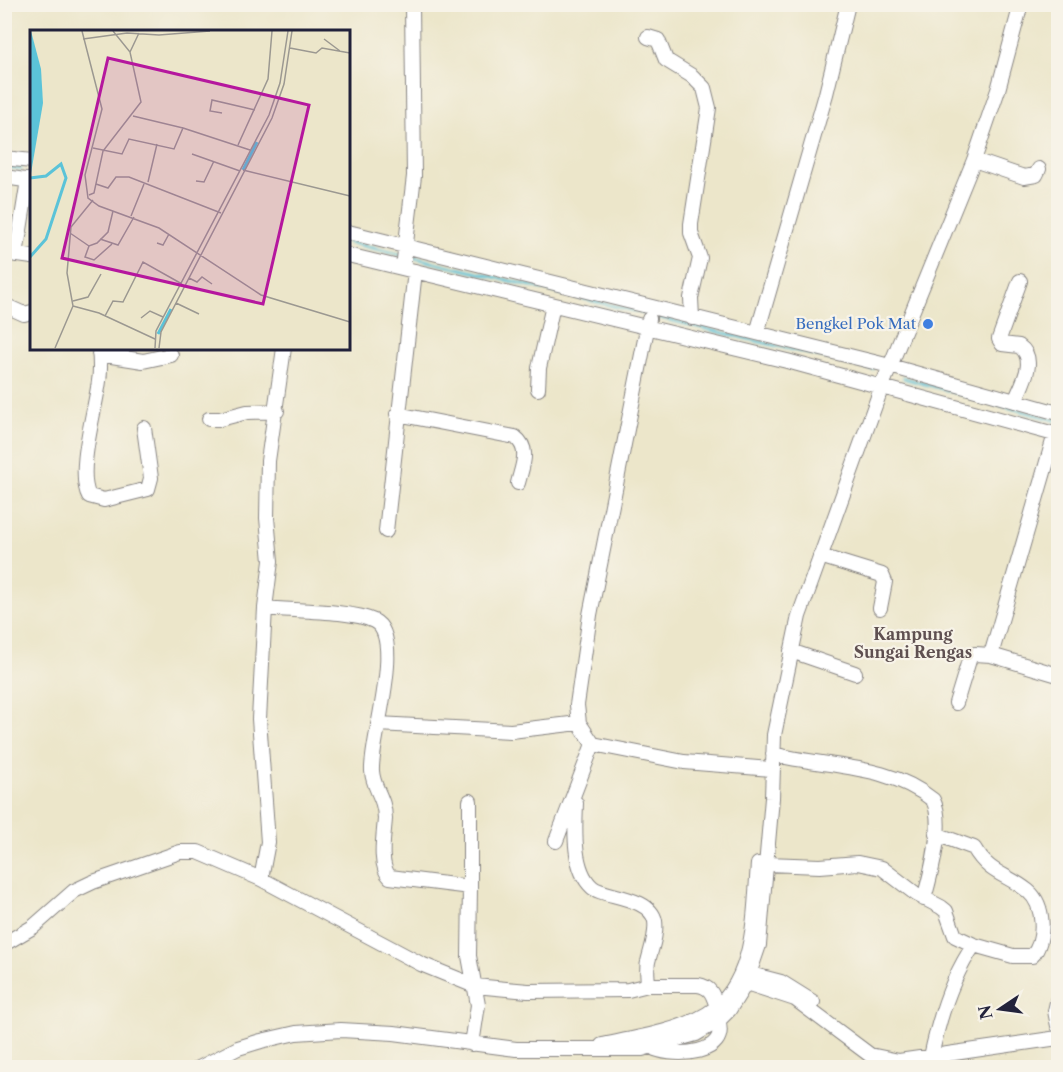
<svg xmlns="http://www.w3.org/2000/svg" width="1063" height="1072" viewBox="0 0 1063 1072" font-family="'Libre Caslon Text',serif">
	<rect width="100%" height="100%" fill="#f7f3e8"/>
	<filter id="ink" filterUnits="userSpaceOnUse"><feTurbulence type="fractalNoise" baseFrequency=".0167" numOctaves="2"/><feDisplacementMap in="SourceGraphic" scale="12" xChannelSelector="R" yChannelSelector="G"/><feConvolveMatrix kernelMatrix="1 2 1 2 8 2 1 2 1" color-interpolation-filters="sRGB"/></filter>
	<filter id="wash" filterUnits="userSpaceOnUse"><feTurbulence type="fractalNoise" baseFrequency=".008" numOctaves="4" result="noise"/><feDisplacementMap in="SourceGraphic" scale="24" xChannelSelector="R" yChannelSelector="G"/><feGaussianBlur stdDeviation="1.35" result="paint"/><feColorMatrix in="noise" values="0 0 0 0 0 0 0 0 0 0 0 0 0 0 0 0 0 1.4 0 .05"/><feComposite in="paint" operator="in"/></filter>
	<g filter="url(#wash)">
		<rect width="100%" height="100%" fill="#ece6ca"/>
		<g fill="none" stroke-linecap="round" stroke-linejoin="round">
			<path stroke="#5bc3d8" stroke-width="3" d="M4 167 21 169
				M348 242 402 255
				M408 256 647 314
				M653 316 873 369
				M904 378 1058 421"/>
		</g>
	</g>
	<g filter="url(#ink)">
		<g fill="none" stroke-linecap="round" stroke-linejoin="round">
			<defs>
				<path id="minor" d="M648 37 658 40 666 60 692 76 704 88 709 108 691 224V233L700 258 691 298 692 318
					M4 158 32 161
					M974 160 1024 177 1036 175 1039 169
					M4 177 32 181
					M348 232 890 366 1058 413
					M4 253 32 257
					M16 255 28 180
					M348 255 787 361 1058 435
					M403 268 414 176 412 4
					M4 305 24 314 32 312
					M757 333 826 94 848 4
					M99 348C100 359 101 370 99 381 96 408 76 472 89 496L104 500 148 489 151 478 144 428
					M284 348 268 461 267 518 271 561 265 608C292 611 352 610 374 621 406 637 370 741 372 771 373 789 385 797 385 819 384 834 378 866 390 877L470 887 469 956 478 1005 472 1044
					M99 354 143 361 171 355
					M538 389 539 368 553 305
					M1015 401C1022 384 1038 359 1019 346L1002 344 999 339 1020 281
					M397 414 515 437C531 449 522 466 518 483
					M209 419H220L247 412 277 411
					M1055 434 991 655 1058 675
					M386 531 415 271
					M820 556 882 575 885 582 880 608
					M791 651 855 673
					M956 703 970 657 975 654 991 655
					M378 724 511 731 579 723
					M593 744 684 762 772 769
					M773 754C826 768 888 763 933 800 945 823 931 874 924 899
					M470 801V887
					M576 803C575 828 572 869 592 887 602 897 650 896 655 921 657 935 651 949 648 962 646 969 648 978 648 985
					M936 834 974 848C989 874 1007 874 1028 891 1045 905 1046 941 1032 956H1013L974 945
					M556 841 593 744 579 723 577 705 590 615 649 319
					M767 864 820 866 858 863 882 868 916 894 941 907 946 911 955 936 974 945C951 978 939 1018 931 1057
					M261 879 268 842 259 719 265 608
					M4 944 33 927 74 891 93 882 180 852H198L261 879 421 964 475 986 528 991 628 990 648 985H698C711 987 713 995 717 1007
					M743 972 781 982 813 1002
					M740 981 795 999 870 1055 899 1061 1058 1038
					M1058 998 1055 1011 1058 1026
					M602 1045C636 1038 677 1032 707 1014 756 985 754 913 758 864
					M655 1049C676 1057 730 1055 718 1021
					M4 1067 5 1068
					M199 1068 238 1048 261 1041 296 1033 341 1030 394 1033 516 1049H642L696 1034 718 1021 729 1010 746 983 759 945 772 798 774 735 799 616 882 386 974 160 998 90 1021 4"/>
			</defs>
			<use href="#minor" stroke="#878482" stroke-width="16"/>
			<use href="#minor" stroke="#fff" stroke-width="14"/>
		</g>
	</g>
	<circle fill="#3f7fe0" stroke="#f7f3e8" stroke-width="2" cx="928" cy="324" r="6"/>
	<g text-anchor="middle" stroke-width="4.5" stroke-linejoin="round" paint-order="stroke">
		<g font-size="15" fill="#366cbe" stroke="#f7f3e8" text-anchor="end">
			<text x="916" y="329">Bengkel Pok Mat</text>
		</g>
		<g font-size="16" font-weight="bold" fill="#5f5051" stroke="#f7f3e8">
			<text x="913" y="640">Kampung<tspan x="913" dy="18">Sungai Rengas</tspan></text>
		</g>
	</g>
	<g transform="translate(30 30)">
		<rect width="320" height="320" fill="#ece6ca"/>
		<path d="M1 1 11 39 13 73 0 149Z" fill="#5bc3d8"/>
		<path fill="none" stroke="#5bc3d8" stroke-width="3" d="M213 140 227 112M0 148 16 146 31 134 36 148 16 209 0 227M128 304 141 279"/>
		<path fill="none" stroke="#9b9891" stroke-width="1.5" d="M52 1 72 79 55 145 58 168 69 176 129 198 231 265 320 292M53 9 97 3 129 5 180 1M294 9 310 21M260 18 286 23 292 18 320 23M100 22 109 3M192 83 180 81 182 70 225 80M103 86 153 98M208 115 238 49 242 1M63 118 92 124 99 109 144 119 153 98 220 120M162 124 210 141M213 140 320 166M166 151 174 152 184 131M118 152 127 114M66 154 78 158 86 147H99L191 183M59 165 64 163 73 121 111 72 100 22 83 1M101 186 114 154M40 203 59 216 67 213 78 202 83 181M70 209 88 215 104 187M127 213 133 215 139 204M59 216 55 227 64 230 82 214M159 248 167 252 172 247 182 254M43 271 58 267 71 244M146 273 169 284M43 276 69 283 125 309M75 286 83 271 93 272 113 232 152 254M111 288 120 281 133 287M25 318 43 276 37 243 41 197 63 170M125 318 126 301 239 85 250 53 258 1M129 318 131 302 242 88 254 54 262 1"/>
		<path fill="#b5179e" fill-opacity="0.15" stroke="#b5179e" stroke-width="3" d="M78 28 279 75 233 274 32 228Z"/>
		<rect width="320" height="320" fill="none" stroke="#22223b" stroke-width="3"/>
	</g>
	<rect width="1063" height="1072" fill="none" stroke="#f7f3e8" stroke-width="24"/>
	<g transform="translate(1000 1009) rotate(257)" stroke="#f7f3e8" stroke-width="4.5" paint-order="stroke">
	<path d="M0-4.5L10 22L0 15L-10 22Z" fill="#22223b"/>
	<text y="-9" font-size="16" font-weight="bold" text-anchor="middle" fill="#22223b">N</text>
	</g>
</svg>
